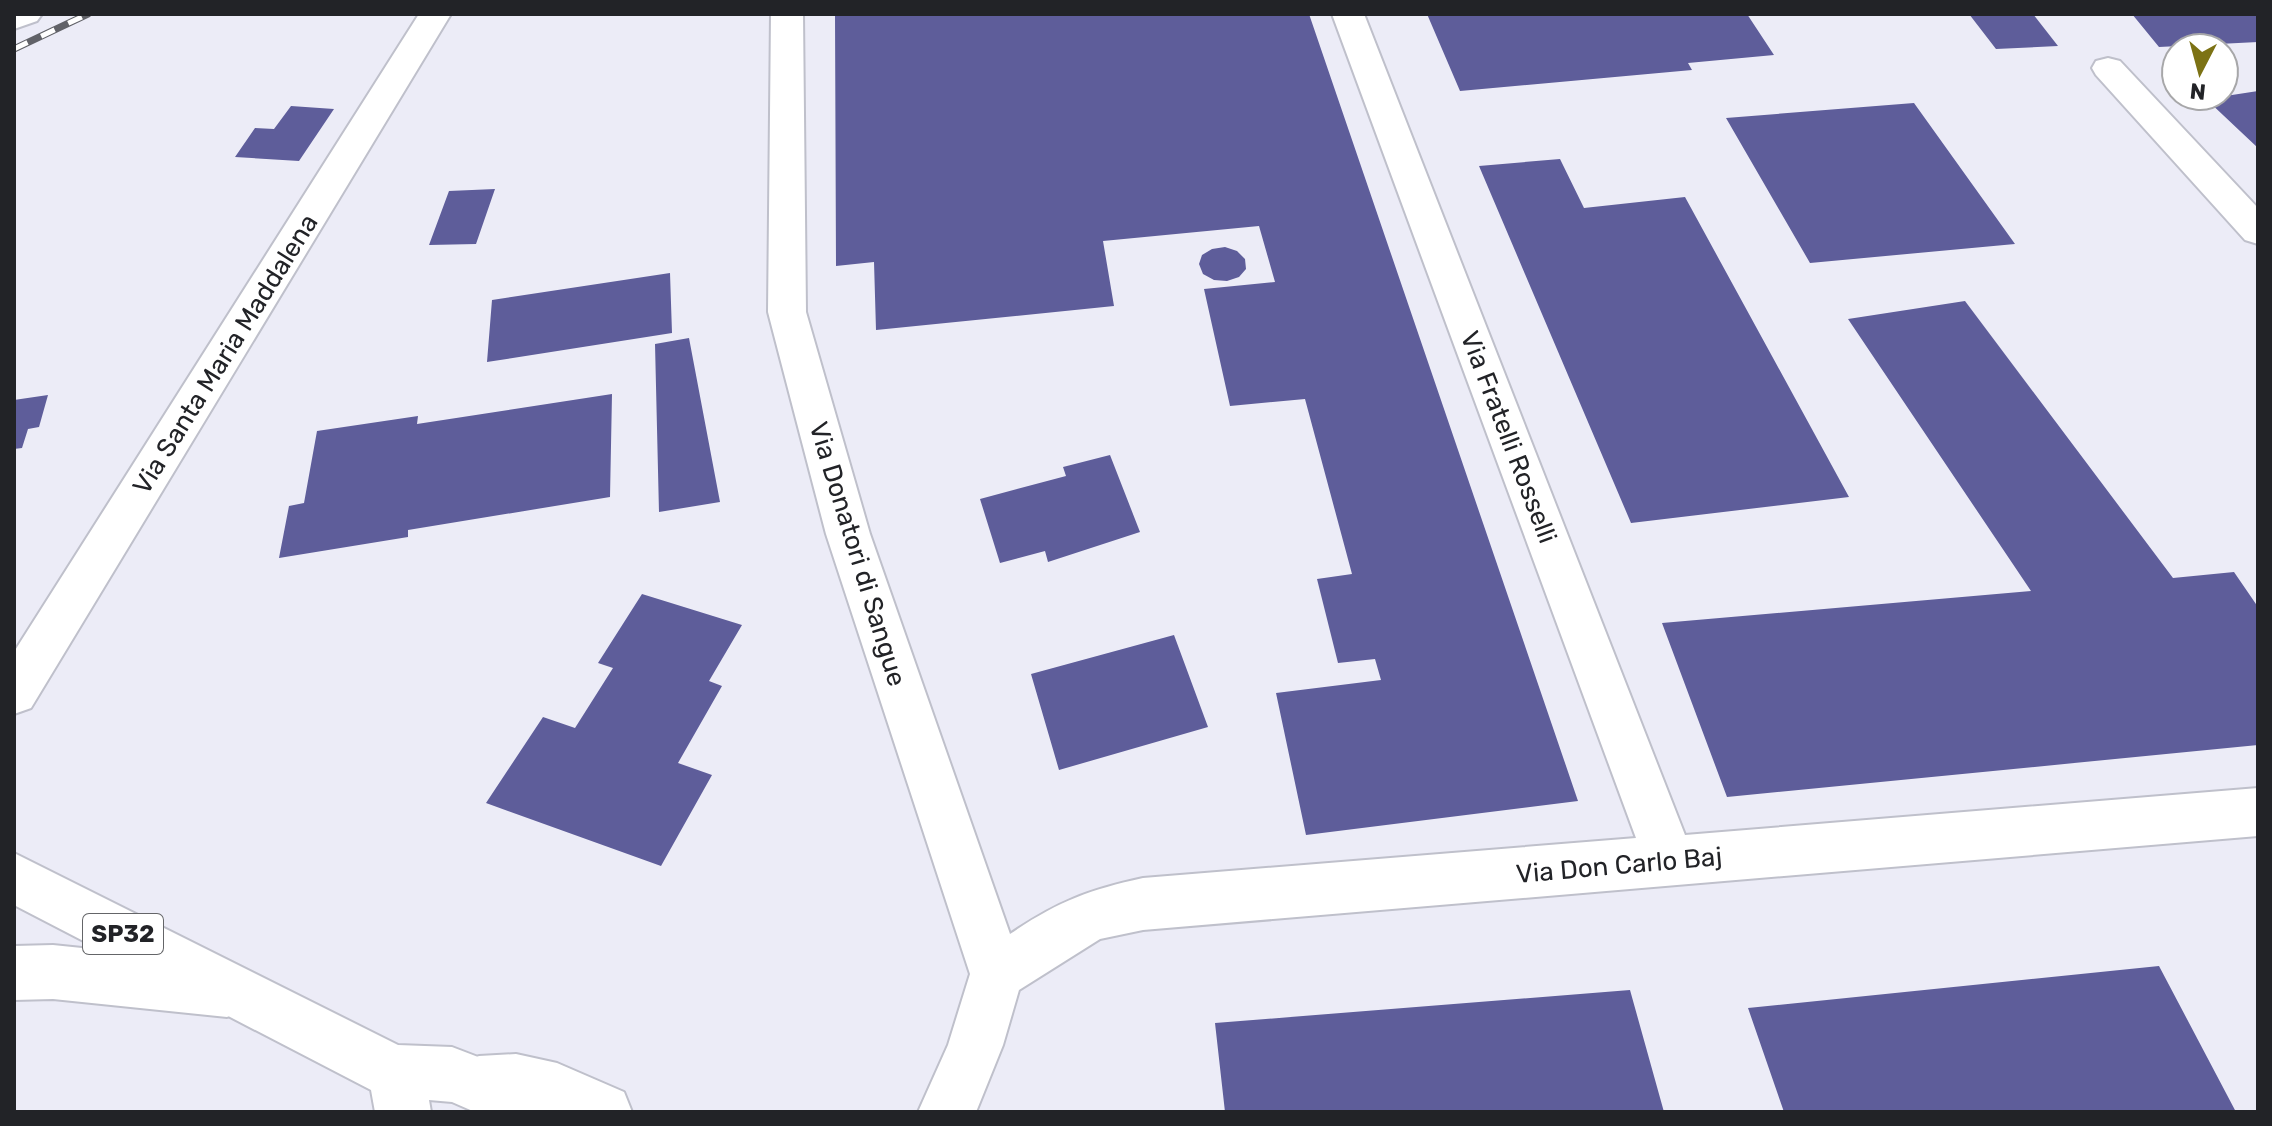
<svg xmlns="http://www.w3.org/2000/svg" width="2272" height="1126" viewBox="0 0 2272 1126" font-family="Rubik,sans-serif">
	<rect width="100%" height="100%" fill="#ececf7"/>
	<path fill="#5e5d9a" d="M835 14H1309L1578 801 1306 835 1276 693 1381 680 1375 659 1338 663 1317 579 1352 574 1305 399 1230 406 1204 289 1275 282 1259 226 1103 241 1114 306 876 330 874 262 836 266Z
		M1427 14H1747L1774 55 1688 63 1692 70 1460 91Z
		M1969 14H2033L2058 46 1996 49Z
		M2132 14H2258V42L2159 47Z
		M2258 91V148L2206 99Z
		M1914 103 2015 244 1810 263 1726 118Z
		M291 106 334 109 299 161 235 157 255 128 274 129Z
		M1560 159 1584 208 1685 197 1849 497 1631 523 1479 166Z
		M495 189 476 244 429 245 449 191Z
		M1225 247 1237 251 1245 259 1246 269 1239 277 1227 281 1214 280 1203 274 1199 264 1202 255 1212 249Z
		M670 273 672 333 487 362 492 300Z
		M1965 301 2173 578 2234 572 2258 607V745L1727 797 1662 623 2031 591 1848 319Z
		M689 338 720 502 659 512 655 344Z
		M612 394 610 497 408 530V537L279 558 289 506 304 503 317 431 418 416 417 424Z
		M48 395 39 427 28 429 22 448 14 449V400Z
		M1110 455 1140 532 1048 562 1045 551 1000 563 980 499 1066 476 1063 467Z
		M642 594 742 625 709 681 722 686 678 763 712 775 661 866 486 803 543 717 575 728 613 668 598 663Z
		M1174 635 1208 727 1059 770 1031 674Z
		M2159 966 2236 1112H1784L1748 1008Z
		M1630 990 1664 1112H1225L1215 1023Z"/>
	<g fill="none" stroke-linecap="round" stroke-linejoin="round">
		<defs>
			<path id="minor" d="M14 14H42L37 21 14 29Z
				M419 14H451L31 708 14 714V652Z
				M771 14H803L806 312 870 534 1010 934C1057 902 1088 890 1143 878L1636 838 1332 14H1364L1685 835 2258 788V836L1143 930 1100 939 1019 990 1003 1045 976 1112H918L948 1045 970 974 826 534 768 312Z
				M2108 58 2120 61 2258 208V244L2245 240 2096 75 2092 68 2096 61Z
				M53 945 227 963 246 971 254 990 246 1009 227 1017 53 999 14 1000V946Z
				M516 1054 557 1063 624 1092 632 1112H479L459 1104 451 1084 459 1064 479 1056Z"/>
			<path id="major" d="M14 853 398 1045 452 1047 499 1065 549 1092 557 1112H475L452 1102 429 1100 431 1112H375L371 1090 14 905Z"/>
		</defs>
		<use href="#minor" stroke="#bfc0cb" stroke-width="4"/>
		<use href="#major" stroke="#bfc0cb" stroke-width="4"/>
		<use href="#minor" fill="#fff" fill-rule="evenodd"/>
		<use href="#major" fill="#fff" fill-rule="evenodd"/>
		<defs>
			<path id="rail" d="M14 49 88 14"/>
		</defs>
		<use href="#rail" stroke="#616268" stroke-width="7"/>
		<use href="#rail" stroke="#fff" stroke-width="5" stroke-dasharray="15" stroke-linecap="butt"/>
	</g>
	<g text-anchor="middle" stroke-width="8" stroke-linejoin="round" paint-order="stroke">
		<rect fill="#fff" stroke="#646568" stroke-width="2" x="83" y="914" width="80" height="40" rx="6"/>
		<g font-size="24" font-weight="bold" fill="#222327">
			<text x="123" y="942">SP32</text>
		</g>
		<g font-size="26" fill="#222327" stroke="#fff">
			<text transform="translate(225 354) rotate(-58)" y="9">Via Santa Maria Maddalena</text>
			<text transform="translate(1509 437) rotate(69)" y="9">Via Fratelli Rosselli</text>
			<text transform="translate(858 554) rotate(73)" y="9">Via Donatori di Sangue</text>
			<text transform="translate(1619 865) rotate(-5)" y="9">Via Don Carlo Baj</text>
		</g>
	</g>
	<rect width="2272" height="1126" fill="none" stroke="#222327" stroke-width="32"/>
	<g transform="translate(2200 72) rotate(186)"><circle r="38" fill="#ffffff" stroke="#a7a7a9" stroke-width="2"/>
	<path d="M0-6L14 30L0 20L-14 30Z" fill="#7c7214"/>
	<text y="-12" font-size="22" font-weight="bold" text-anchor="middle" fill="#222327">N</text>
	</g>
</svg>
